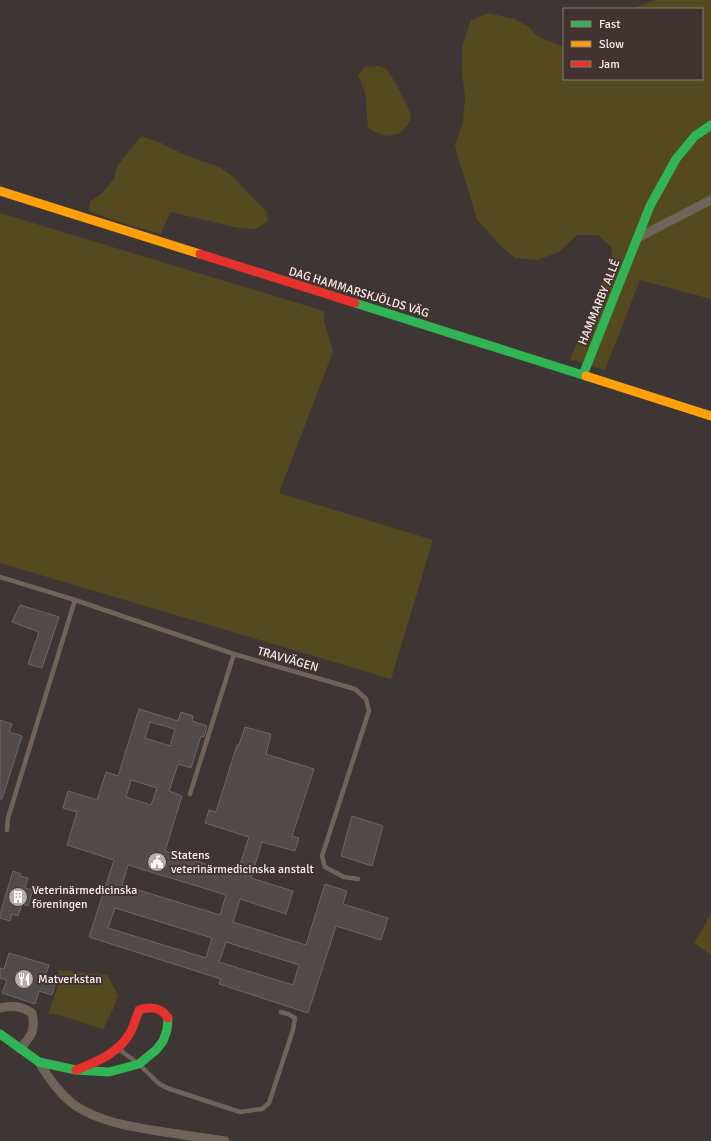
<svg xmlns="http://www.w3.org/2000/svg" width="711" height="1141" viewBox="0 0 711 1141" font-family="Signika,sans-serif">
	<rect width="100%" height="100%" fill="#3e3635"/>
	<path fill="#55491f" d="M656 0H711V299L640 280 605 370 570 359 611 263 612 248 598 235H577L559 252 537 260 515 258 503 248 477 220 463 172 457 156 455 144 463 123 465 97 462 72V46L471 20 488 13 515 19 529 27 537 36 564 47V79H702V9H631Z
		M378 66C381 67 384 67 386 69 391 73 410 110 411 116 411 121 409 123 406 127 394 141 382 136 368 128L365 92 358 75 365 67Z
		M141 136 161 143 183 154 219 167 232 176 266 211 268 221 256 229 239 228 170 212 161 234 119 222 89 211 90 202 102 193 114 179 117 166Z
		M0 213 324 311V321L333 352 279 493 433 540 391 679 0 563Z
		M711 914V955L694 943Z
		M58 970 107 975 118 995 114 1007 103 1029 59 1015 48 1014 58 986Z"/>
	<path fill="#524b4c" stroke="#6d6667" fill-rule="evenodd" d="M20 605 59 617 42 668 28 664 39 632 12 622Z
		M139 709 178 721 181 712 193 716 192 721 207 726 204 737 201 736 191 768 178 764 169 791 182 796 165 851 237 874 249 837 205 823 209 810 216 812 237 745H239L245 727 271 734 266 754 314 769 292 836 299 838 295 851 262 842 251 878 293 891 286 914 240 899 233 922 306 945 325 884 347 891 343 904 388 918 381 940 336 926 308 1013 219 984 221 979 89 937 114 860 67 845 77 812 63 808 68 791 97 800 106 772 118 776ZM150 722 175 729 170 746 145 738ZM131 780 157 788 151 805 126 797ZM128 865 226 895 220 915 122 885ZM115 908 212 938 206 958 108 928ZM226 942 299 965 293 985 219 962Z
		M0 720 12 724 9 732 22 736 2 799H0Z
		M352 816 383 826 372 866 341 856Z
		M13 871 21 874 20 876 28 878 25 888 33 890 28 906 22 904 18 916 12 914 10 921 0 918V914Z
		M9 953 49 965 44 981 55 985 52 995 39 991 35 1004 2 993 7 980 0 978V968L4 969Z"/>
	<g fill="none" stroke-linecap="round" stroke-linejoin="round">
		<path stroke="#706359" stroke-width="4.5" d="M0 577 75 600 234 654 355 689 366 699 369 711 322 856 325 867 344 877 358 879
			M190 794 234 654
			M7 830 8 818 75 600
			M117 1048 139 1064 158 1083 167 1088 240 1112 262 1109 269 1103 293 1030 295 1018 288 1014 281 1012"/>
		<path stroke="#706359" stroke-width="9" d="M637 238 711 200
			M0 1008C13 1005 21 1006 32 1013 36 1031 31 1036 20 1049
			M39 1062C47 1076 62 1097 76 1106 102 1123 134 1127 164 1132 184 1135 204 1138 225 1141"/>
		<path stroke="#30b455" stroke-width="9" d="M355 303 586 376
			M583 375 650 206 676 159 695 136 711 125
			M0 1034 39 1062 76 1070 109 1072 139 1064 156 1050 163 1041 167 1030 168 1018"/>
		<path stroke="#ff9f0a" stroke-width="9" d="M0 191 200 254
			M586 376 711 416"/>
		<path stroke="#e5322d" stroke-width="9" d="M200 254 355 303
			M76 1070C96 1062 119 1053 130 1033 134 1026 136 1018 139 1010 151 1006 161 1007 168 1018"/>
	</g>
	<defs>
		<symbol id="civic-disc" viewBox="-11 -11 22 22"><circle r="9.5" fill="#b6acab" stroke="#423331"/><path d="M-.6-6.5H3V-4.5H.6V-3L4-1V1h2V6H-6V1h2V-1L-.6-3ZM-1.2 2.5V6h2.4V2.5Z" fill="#fff"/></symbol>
		<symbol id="building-disc" viewBox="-11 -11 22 22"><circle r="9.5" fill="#b6acab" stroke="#423331"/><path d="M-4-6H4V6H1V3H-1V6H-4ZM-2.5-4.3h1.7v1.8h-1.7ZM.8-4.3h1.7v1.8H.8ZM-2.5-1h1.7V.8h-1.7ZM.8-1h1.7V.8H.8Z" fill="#fff"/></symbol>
		<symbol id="restaurant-disc" viewBox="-11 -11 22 22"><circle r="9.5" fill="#b6acab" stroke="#423331"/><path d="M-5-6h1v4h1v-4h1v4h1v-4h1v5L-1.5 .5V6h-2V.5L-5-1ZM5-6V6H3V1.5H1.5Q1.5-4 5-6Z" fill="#fff"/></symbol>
	</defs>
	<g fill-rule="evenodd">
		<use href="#civic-disc" x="146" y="851" width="22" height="22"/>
		<use href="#building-disc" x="7" y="886" width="22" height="22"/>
		<use href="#restaurant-disc" x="13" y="968" width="22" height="22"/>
	</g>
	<g text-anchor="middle" stroke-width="4" stroke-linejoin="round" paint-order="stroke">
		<g font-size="12" fill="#f6eceb" stroke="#423331">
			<text transform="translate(359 292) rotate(17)" y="4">DAG HAMMARSKJÖLDS VÄG</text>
			<text transform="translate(599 302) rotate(-68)" y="4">HAMMARBY ALLÉ</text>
			<text transform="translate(288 659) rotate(16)" y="4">TRAVVÄGEN</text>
		</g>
		<g font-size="12" fill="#f6eceb" stroke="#423331" text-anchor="start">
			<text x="171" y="859">Statens<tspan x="171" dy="14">veterinärmedicinska anstalt</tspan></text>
			<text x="32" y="894">Veterinärmedicinska<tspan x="32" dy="14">föreningen</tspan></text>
			<text x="38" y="983">Matverkstan</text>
		</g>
	</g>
	<rect x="563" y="8" width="140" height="72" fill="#423331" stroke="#8a7d7b"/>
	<rect x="571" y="21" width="20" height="6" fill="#30b455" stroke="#8a7d7b"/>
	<text x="599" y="28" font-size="12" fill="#f6eceb">Fast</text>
	<rect x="571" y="41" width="20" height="6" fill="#ff9f0a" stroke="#8a7d7b"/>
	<text x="599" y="48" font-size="12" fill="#f6eceb">Slow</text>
	<rect x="571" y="61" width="20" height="6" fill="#e5322d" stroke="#8a7d7b"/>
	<text x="599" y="68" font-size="12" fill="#f6eceb">Jam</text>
</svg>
